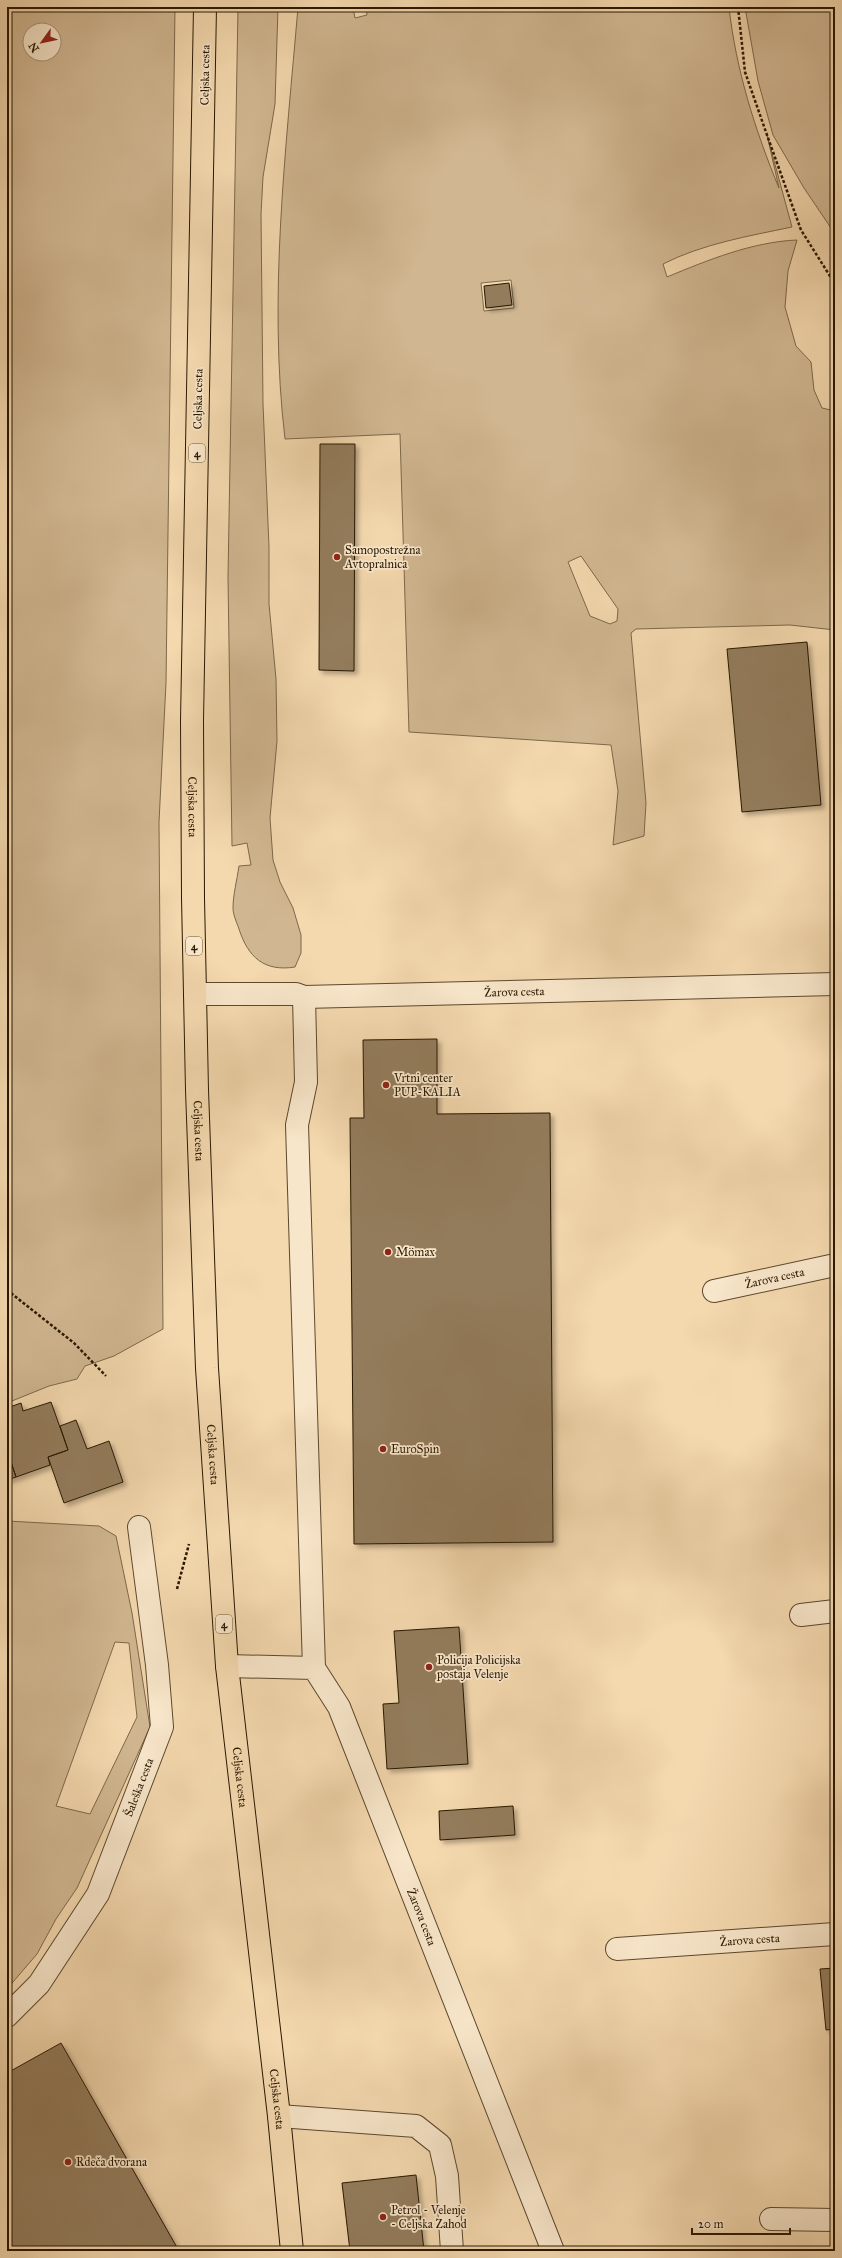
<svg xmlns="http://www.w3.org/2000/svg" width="842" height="2258" viewBox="0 0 842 2258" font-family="'IM FELL Great Primer',serif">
	<defs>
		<filter id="shadow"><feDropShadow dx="3.5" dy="3.5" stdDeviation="2" flood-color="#0004"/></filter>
	</defs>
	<rect width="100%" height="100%" fill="#f4d8ae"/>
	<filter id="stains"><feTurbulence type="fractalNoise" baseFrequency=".005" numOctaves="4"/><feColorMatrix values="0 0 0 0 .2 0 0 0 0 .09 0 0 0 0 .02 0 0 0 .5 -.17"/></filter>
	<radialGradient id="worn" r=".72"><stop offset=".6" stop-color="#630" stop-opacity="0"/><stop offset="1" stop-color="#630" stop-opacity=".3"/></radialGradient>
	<path fill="#d1b791" stroke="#7d684a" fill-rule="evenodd" d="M7 7H175L166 683 159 822 163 1329 114 1356 85 1366 77 1379 49 1386 7 1403ZM30 30H54V54H30Z
		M238 7H278L275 104 263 177 261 214 263 404 269 547V604L276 679 277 741 270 818 273 860 280 882 293 908 301 935V953L295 967C264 972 248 957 239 929 237 923 233 915 233 908 233 895 237 880 239 866L251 865 247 843 232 846 228 577Z
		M298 7H353L355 18 367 15 366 7H729C736 70 755 130 779 188L767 135 792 227C749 236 702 244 663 264L667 277C708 260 752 242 797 240L788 271 785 307 796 346 811 362 814 390 822 408 835 411V630L790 625 636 629 631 633 646 803 644 836 613 845 618 791 611 745 409 732 400 434 285 439C268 296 286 150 298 7ZM511 280 514 308 484 311 481 283ZM581 556 618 609 617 621 610 624 590 616 568 562Z
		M745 7H835V234L804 188 773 135 758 81Z
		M7 1521 99 1526 116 1536 132 1613 150 1727 77 1888 56 1919 37 1954 7 1989ZM115 1642 129 1643 137 1717 90 1814 56 1806Z"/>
	<path fill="#937c5b" stroke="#291802" filter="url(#shadow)" d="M509 283 512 305 486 308 484 286Z
		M320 444H355L354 671 319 670Z
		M807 642 821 805 742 812 727 649Z
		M437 1039V1114L550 1113 553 1542 354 1544 350 1118H364L363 1040Z
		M51 1402 68 1450 48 1457 50 1465 16 1477 7 1450V1408L21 1403 23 1411Z
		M76 1420 87 1449 109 1441 123 1482 64 1503 48 1457 68 1450 60 1426Z
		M7 1450 16 1477 7 1480Z
		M459 1627 468 1764 387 1769 383 1704 399 1703 394 1631Z
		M513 1806 515 1835 440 1840 439 1811Z
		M835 1968V2029L826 2030 820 1969Z
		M61 2043 179 2251H7V2073Z
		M416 2175 424 2251H350L342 2183Z"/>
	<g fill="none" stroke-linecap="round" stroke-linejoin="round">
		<defs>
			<g id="minor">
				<path id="s1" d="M195 994H296L304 997 835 984"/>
				<path d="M304 997 306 1082 297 1125 314 1668"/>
				<path id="s2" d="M714 1291 835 1265"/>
				<path d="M801 1615 835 1611"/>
				<path id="s3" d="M227 1666 314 1668 339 1707 553 2251"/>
				<path id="s4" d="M617 1949 835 1934"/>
				<path id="s5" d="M7 2016 39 1984 98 1894 162 1727 157 1665 139 1527"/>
				<path d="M279 2116 416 2126 440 2145 447 2176 452 2251"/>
				<path d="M771 2219 835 2220"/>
			</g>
			<g id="major">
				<path id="s6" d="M205 7 192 721 193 898 197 1090 207 1368 227 1666 279 2116 292 2251"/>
			</g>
		</defs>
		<use href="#minor" stroke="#5c482d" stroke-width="24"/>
		<use href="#major" stroke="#291802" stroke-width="24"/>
		<path stroke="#291802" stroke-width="2.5" stroke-dasharray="3 2" stroke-linecap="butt" d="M738 7 745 72 767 135 801 230 835 284
			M7 1290 74 1343 106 1376
			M177 1589 189 1544"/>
		<use href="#minor" stroke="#f8e6ca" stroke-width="22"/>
		<use href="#major" stroke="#f4d8ae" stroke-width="22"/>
	</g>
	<g fill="#8f2418" stroke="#f8e6ca" stroke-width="1.5">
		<circle cx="337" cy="557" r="4"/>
		<circle cx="386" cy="1085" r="4"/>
		<circle cx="388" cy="1252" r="4"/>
		<circle cx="383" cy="1449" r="4"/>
		<circle cx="429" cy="1667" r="4"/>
		<circle cx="68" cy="2162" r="4"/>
		<circle cx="383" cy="2217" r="4"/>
	</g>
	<g text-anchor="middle" stroke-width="3.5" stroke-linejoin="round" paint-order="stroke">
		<g fill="#f8e6ca" stroke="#67563e" stroke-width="1">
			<rect x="189" y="444" width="16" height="18" rx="3"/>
			<rect x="186" y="937" width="16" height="18" rx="3"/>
			<rect x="216" y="1615" width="16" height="18" rx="3"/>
		</g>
		<g font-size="11" font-weight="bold" fill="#291802">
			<text x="197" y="457">4</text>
			<text x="194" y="950">4</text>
			<text x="224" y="1628">4</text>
		</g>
		<g font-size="12" fill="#291802" stroke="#f8e6ca">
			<text transform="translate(205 75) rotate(-89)" y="4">Celjska cesta</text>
			<text transform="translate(198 399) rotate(-89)" y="4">Celjska cesta</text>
			<text dy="4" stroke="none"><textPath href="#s6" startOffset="800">Celjska cesta</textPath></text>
			<text dy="4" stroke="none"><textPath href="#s1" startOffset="320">Žarova cesta</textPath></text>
			<text dy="4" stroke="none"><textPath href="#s6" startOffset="1124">Celjska cesta</textPath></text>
			<text dy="4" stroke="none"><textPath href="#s2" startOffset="62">Žarova cesta</textPath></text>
			<text dy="4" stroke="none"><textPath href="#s6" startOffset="1448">Celjska cesta</textPath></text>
			<text dy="4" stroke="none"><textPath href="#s6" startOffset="1772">Celjska cesta</textPath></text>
			<text dy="4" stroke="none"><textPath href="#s5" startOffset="267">Šaleška cesta</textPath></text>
			<text dy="4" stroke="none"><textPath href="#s3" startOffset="359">Žarova cesta</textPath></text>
			<text dy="4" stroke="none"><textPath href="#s4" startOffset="133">Žarova cesta</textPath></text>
			<text dy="4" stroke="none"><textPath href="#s6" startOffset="2096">Celjska cesta</textPath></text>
		</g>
		<g font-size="12" fill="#291802" stroke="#f8e6ca" text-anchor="start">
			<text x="345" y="554">Samopostrežna<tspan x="345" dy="14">Avtopralnica</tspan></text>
			<text x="394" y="1082">Vrtni center<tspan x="394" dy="14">PUP-KALIA</tspan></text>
			<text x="396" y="1256">Mömax</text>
			<text x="391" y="1453">EuroSpin</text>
			<text x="437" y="1664">Policija Policijska<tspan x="437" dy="14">postaja Velenje</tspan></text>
			<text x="76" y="2166">Rdeča dvorana</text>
			<text x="391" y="2214">Petrol - Velenje<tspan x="391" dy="14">- Celjska Zahod</tspan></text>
		</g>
	</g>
	<rect width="842" height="2258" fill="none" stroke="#f4d8ae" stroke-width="24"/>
	<rect x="8" y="8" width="826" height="2242" fill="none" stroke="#291802" stroke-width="2"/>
	<rect x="12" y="12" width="818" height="2234" fill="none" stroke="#291802"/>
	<g transform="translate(42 42) rotate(237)"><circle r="19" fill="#f8e6ca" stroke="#a5947a"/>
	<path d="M0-3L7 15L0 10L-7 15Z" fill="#8f2418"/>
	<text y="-6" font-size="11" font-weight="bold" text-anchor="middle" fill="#291802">N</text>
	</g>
	<path d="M692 2228v6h98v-6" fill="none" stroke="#291802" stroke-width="2"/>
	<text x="698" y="2228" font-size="12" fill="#291802" stroke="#f8e6ca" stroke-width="3" paint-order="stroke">20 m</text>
	<rect width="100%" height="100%" filter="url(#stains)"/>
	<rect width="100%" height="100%" fill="url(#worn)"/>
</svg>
